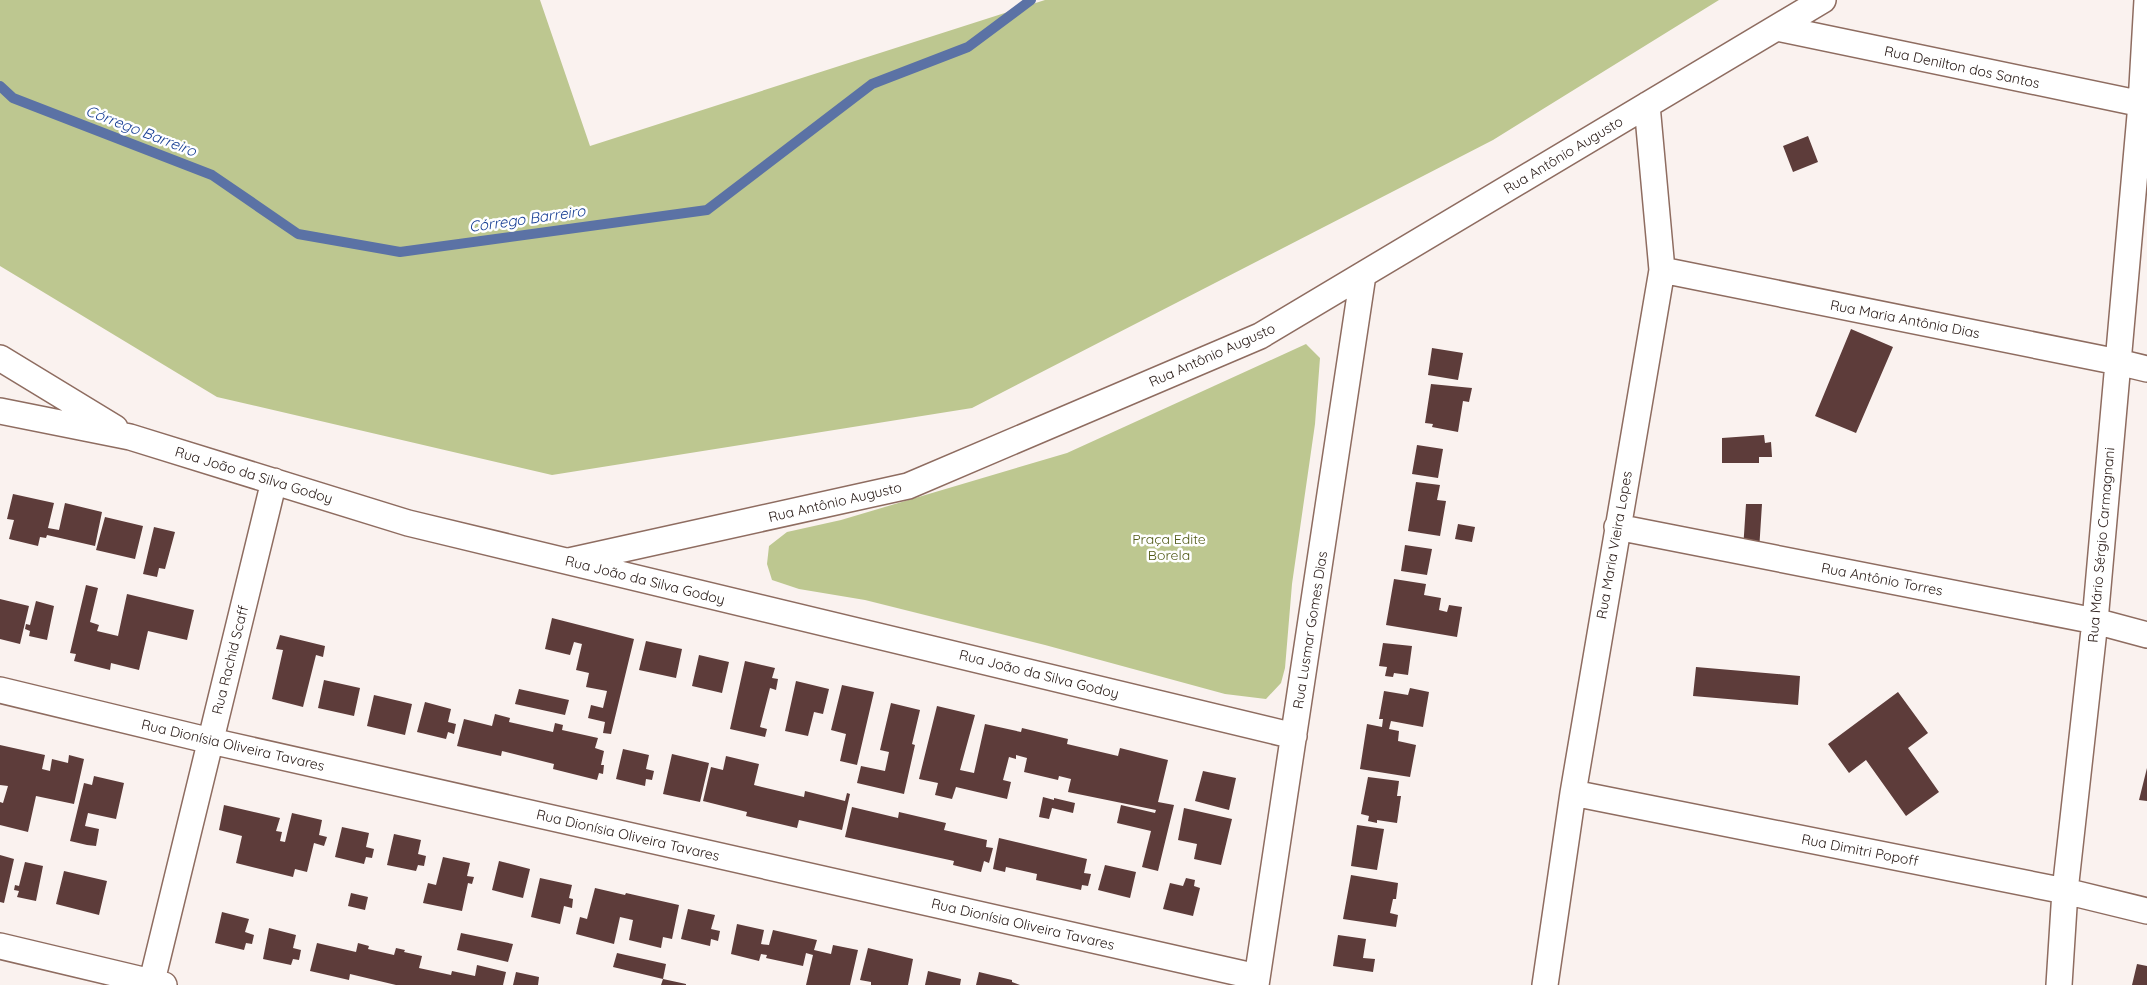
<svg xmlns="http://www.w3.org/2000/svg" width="2147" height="985" viewBox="0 0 2147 985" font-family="Quicksand,sans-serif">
	<rect width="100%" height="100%" fill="#faf2ef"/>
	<path fill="#bdc790" d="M0 0H540L590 146 1045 0H1719L1493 140 972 408 552 475 217 397 0 266Z
		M1306 344 1320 358 1315 424 1292 584 1285 668 1281 683 1266 699 1225 694 1045 645 865 600 799 589 772 580 767 564 769 546 787 532 841 520 1067 453Z"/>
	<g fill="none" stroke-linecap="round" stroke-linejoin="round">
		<path stroke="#5b72a5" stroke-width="10" d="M0 86 13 98 212 175 298 234 400 252 707 210 872 84 968 47 1031 0"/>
	</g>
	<path fill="#5d3c3a" d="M1808 136 1818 162 1793 172 1783 146Z
		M1851 329 1893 347 1856 433 1815 416Z
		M1432 348 1463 353 1458 380 1428 375Z
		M1431 384 1472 388 1469 402 1463 401 1458 432 1432 427 1433 424 1425 423Z
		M1764 435 1765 443 1771 442 1772 457H1759V463H1722V438Z
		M1417 445 1443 449 1438 478 1412 474Z
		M1416 482 1440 485 1437 500 1446 501 1440 536 1408 531Z
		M13 494 54 503 48 528 59 530 65 503 102 512 95 546 47 535 46 538 40 537 38 546 9 539 14 520 7 519Z
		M1746 504H1762L1759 551 1743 550Z
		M105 517 143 526 135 559 96 550Z
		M1458 524 1475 527 1472 542 1455 539Z
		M154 527 175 532 165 569 159 568 157 577 143 574Z
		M1405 545 1432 549 1427 575 1401 571Z
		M1394 579 1426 584 1424 595 1441 598 1439 610 1447 612 1449 605 1462 607 1457 637 1386 625Z
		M86 585 98 588 90 622 99 625 97 631 118 636 127 594 194 610 187 640 148 631 139 670 111 663 110 670 74 661 76 654 70 653Z
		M0 599 29 606 20 644 0 639Z
		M36 601 54 606 47 640 29 636 30 631 25 629 26 624 30 625Z
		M552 618 634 639 611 734 603 733 605 722 588 718 591 705 603 708 607 691 586 687 589 673 576 670 582 644 574 642 570 655 545 649Z
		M280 635 325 646 323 657 316 655 303 707 272 699 283 650 276 649Z
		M646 641 682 649 676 678 639 670Z
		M1383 643 1412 646 1408 675 1394 673 1393 677 1385 676 1387 667 1379 666Z
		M699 655 729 662 722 693 692 686Z
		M745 661 775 668 772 678 778 679 776 690 770 688 760 727 767 729 765 737 730 729Z
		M1696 667 1800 676 1798 705 1693 696Z
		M324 680 360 688 354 716 318 708Z
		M796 681 829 689 823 714 814 712 808 736 785 731Z
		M842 685 874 692 857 765 840 761 846 734 831 730Z
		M1410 688 1429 692 1423 727 1391 721 1389 729 1399 731 1398 741 1416 745 1410 777 1360 769 1367 724 1382 727 1383 719H1379L1384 691 1408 695Z
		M519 689 569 700 565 715 515 704Z
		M1898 692 1928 733 1908 748 1939 792 1906 816 1866 760 1849 773 1828 744Z
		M374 695 412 704 405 735 367 726Z
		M425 702 451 709 448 722 456 724 454 734 448 732 446 739 417 732Z
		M891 703 920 710 912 744 915 745 904 794 857 783 861 766 885 771 889 752 880 750Z
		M937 706 975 715 960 770 974 773 985 724 1021 732 1022 728 1068 739 1067 744 1118 756 1120 748 1168 760 1158 802 1174 805 1158 871 1142 867 1151 831 1117 823 1121 805 1155 813 1156 810 1068 792 1071 779 1059 776 1058 780 1024 772 1027 758 1016 755V759L1009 757 1003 780 1011 782 1007 799 956 787 952 799 935 795 938 783 919 779Z
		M495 714 510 718 509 722 553 732 555 723 563 725 562 730 598 738 595 748 604 751 601 765H604L603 774 599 773 597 780 553 769 554 764 502 751 501 756 457 746 464 719 492 726Z
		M0 745 45 755 42 769 50 771 52 759 68 763 69 755 84 759 74 804 36 796 28 832 0 825V802L3 803 8 786 0 785Z
		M623 749 649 755 646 769 654 771 652 780 646 779 645 786 616 779Z
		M672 754 709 763 700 802 663 794Z
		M726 756 759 764 754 785 804 797 805 791 845 801 847 793 850 794 842 830 799 820 797 828 746 816 747 812 703 801 711 767 723 770Z
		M2147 768V801L2139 800Z
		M1203 771 1236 778 1229 810 1195 801Z
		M94 776 124 783 116 819 88 813 85 826 99 829 96 846 87 845 70 841 84 783 92 785Z
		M1368 777 1399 781 1397 796H1401L1397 823 1377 820V823L1368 821 1369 816 1361 814Z
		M1043 797 1054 800V798L1075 803 1073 813 1052 808 1049 819 1039 817Z
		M224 805 280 818 276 831 282 832 280 841 285 842 292 813 322 820 319 835 327 837 324 846 314 843 307 872 295 869 293 877 236 863 242 836 219 830Z
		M852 807 898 818 899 812 946 823 944 830 987 840 986 847 993 848 989 863 984 861 981 872 953 865 954 861 845 837Z
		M1184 808 1232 819 1221 865 1194 859 1197 844 1178 840Z
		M1357 825 1384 829 1377 870 1351 866Z
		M342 827 369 833 366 847 374 849 372 858 366 857 364 864 335 857Z
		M394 834 421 840 418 854 426 856 424 866 418 865 416 871 387 865Z
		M999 838 1087 859 1084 873 1091 874 1088 886 1082 885 1081 890 1036 880 1037 874 1006 867 1005 872 993 869Z
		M0 855 14 859 4 903 0 902Z
		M443 857 470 863 467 876 474 877 472 884 468 883 462 911 423 903 428 883 436 885Z
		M499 861 530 869 523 898 492 890Z
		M25 862 43 866 36 901 17 897 19 891 14 890 15 885 19 886Z
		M1105 865 1136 872 1130 898 1098 890Z
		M64 871 107 881 99 915 56 904Z
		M1351 875 1398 883 1396 899H1393L1390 913 1398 915 1396 927 1343 919Z
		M540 878 572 885 569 898 573 899 572 908 564 906 560 924 531 917Z
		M1186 878 1195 880 1194 886 1200 888 1193 916 1163 909 1170 883 1183 886Z
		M595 888 625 895 626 893 679 905 672 939 663 937 661 948 629 940 633 920 620 917 614 944 576 934 580 917 587 919Z
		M351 893 368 897 365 910 348 906Z
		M688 909 715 915 711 929 720 931 718 941 711 939 710 946 681 939Z
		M222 912 249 919 245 932 254 935 252 944 246 943 244 950 215 943Z
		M737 924 764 930 761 944 769 945 773 930 817 940 814 950 831 954 833 945 858 950 850 985H806L813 955 806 953 803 966 766 958 767 955 761 954 759 961 731 954Z
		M269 928 296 935 293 948 301 950 299 960 293 959 291 965 263 959Z
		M461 933 513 944 508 962 457 950Z
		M1338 935 1366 939 1363 958 1375 959 1373 972 1333 966Z
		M317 943 356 952 358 943 369 946 368 949 394 955 396 948 405 950 404 952 422 956 419 968 451 975 452 971 475 976 477 965 506 972 503 985H396L350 974 349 980 310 971Z
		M868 948 913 959 908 985H871V982L860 980Z
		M617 953 666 964 663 979 613 967Z
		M2137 964 2147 966V985H2132Z
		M928 971 961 979 960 985H925Z
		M516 972 539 977 538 985H513Z
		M979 972 1012 980V982L1020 985H976Z
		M663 979 686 984V985H661Z"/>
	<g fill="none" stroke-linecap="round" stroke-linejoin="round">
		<defs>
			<path id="minor" d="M1777 28 2147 105
				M1662 270 2118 362 2147 369
				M0 358 115 428
				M0 411 130 437 408 523 1294 736
				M1617 527 2095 621 2147 635
				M569 561 908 486 1260 336 1823 0
				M0 690 211 741 1257 977
				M1573 793 2065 891 2147 911
				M0 946 164 985
				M151 985 274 481
				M1256 985 1363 275
				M1545 985 1573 793 1662 270 1647 105
				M2059 985 2065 891 2095 621 2141 104 2147 0"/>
		</defs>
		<use href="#minor" stroke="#8e6c60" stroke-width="28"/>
		<use href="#minor" stroke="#fff" stroke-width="25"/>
	</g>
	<g text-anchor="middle" stroke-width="5" stroke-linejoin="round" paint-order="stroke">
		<g font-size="14" fill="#241612" stroke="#fff">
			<text transform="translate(1962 67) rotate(12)" y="5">Rua Denilton dos Santos</text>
			<text transform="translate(1563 155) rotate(-31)" y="5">Rua Antônio Augusto</text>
			<text transform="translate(1905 319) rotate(11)" y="5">Rua Maria Antônia Dias</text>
			<text transform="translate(1212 355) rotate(-24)" y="5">Rua Antônio Augusto</text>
			<text transform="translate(254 475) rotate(17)" y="5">Rua João da Silva Godoy</text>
			<text transform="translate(835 502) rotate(-13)" y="5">Rua Antônio Augusto</text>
			<text transform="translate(1614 545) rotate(-80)" y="5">Rua Maria Vieira Lopes</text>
			<text transform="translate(2101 545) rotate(-85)" y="5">Rua Mário Sérgio Carmagnani</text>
			<text transform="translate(1882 579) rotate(11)" y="5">Rua Antônio Torres</text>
			<text transform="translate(645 580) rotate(14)" y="5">Rua João da Silva Godoy</text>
			<text transform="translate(1310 630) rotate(-81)" y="5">Rua Lusmar Gomes Dias</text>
			<text transform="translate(230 660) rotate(-76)" y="5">Rua Rachid Scaff</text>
			<text transform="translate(1039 674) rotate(14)" y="5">Rua João da Silva Godoy</text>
			<text transform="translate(233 745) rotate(13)" y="5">Rua Dionísia Oliveira Tavares</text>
			<text transform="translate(628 835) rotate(13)" y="5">Rua Dionísia Oliveira Tavares</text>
			<text transform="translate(1860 850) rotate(11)" y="5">Rua Dimitri Popoff</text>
			<text transform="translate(1023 924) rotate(13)" y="5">Rua Dionísia Oliveira Tavares</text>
		</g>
		<g font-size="14" fill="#525b18" stroke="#fff">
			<text x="1169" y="544">Praça Edite<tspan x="1169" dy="16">Borela</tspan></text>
		</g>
		<g font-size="15" font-style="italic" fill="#173e94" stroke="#fff">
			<text transform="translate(141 131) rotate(21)" y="5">Córrego Barreiro</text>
			<text transform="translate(527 219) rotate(-8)" y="5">Córrego Barreiro</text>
		</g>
	</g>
</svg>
